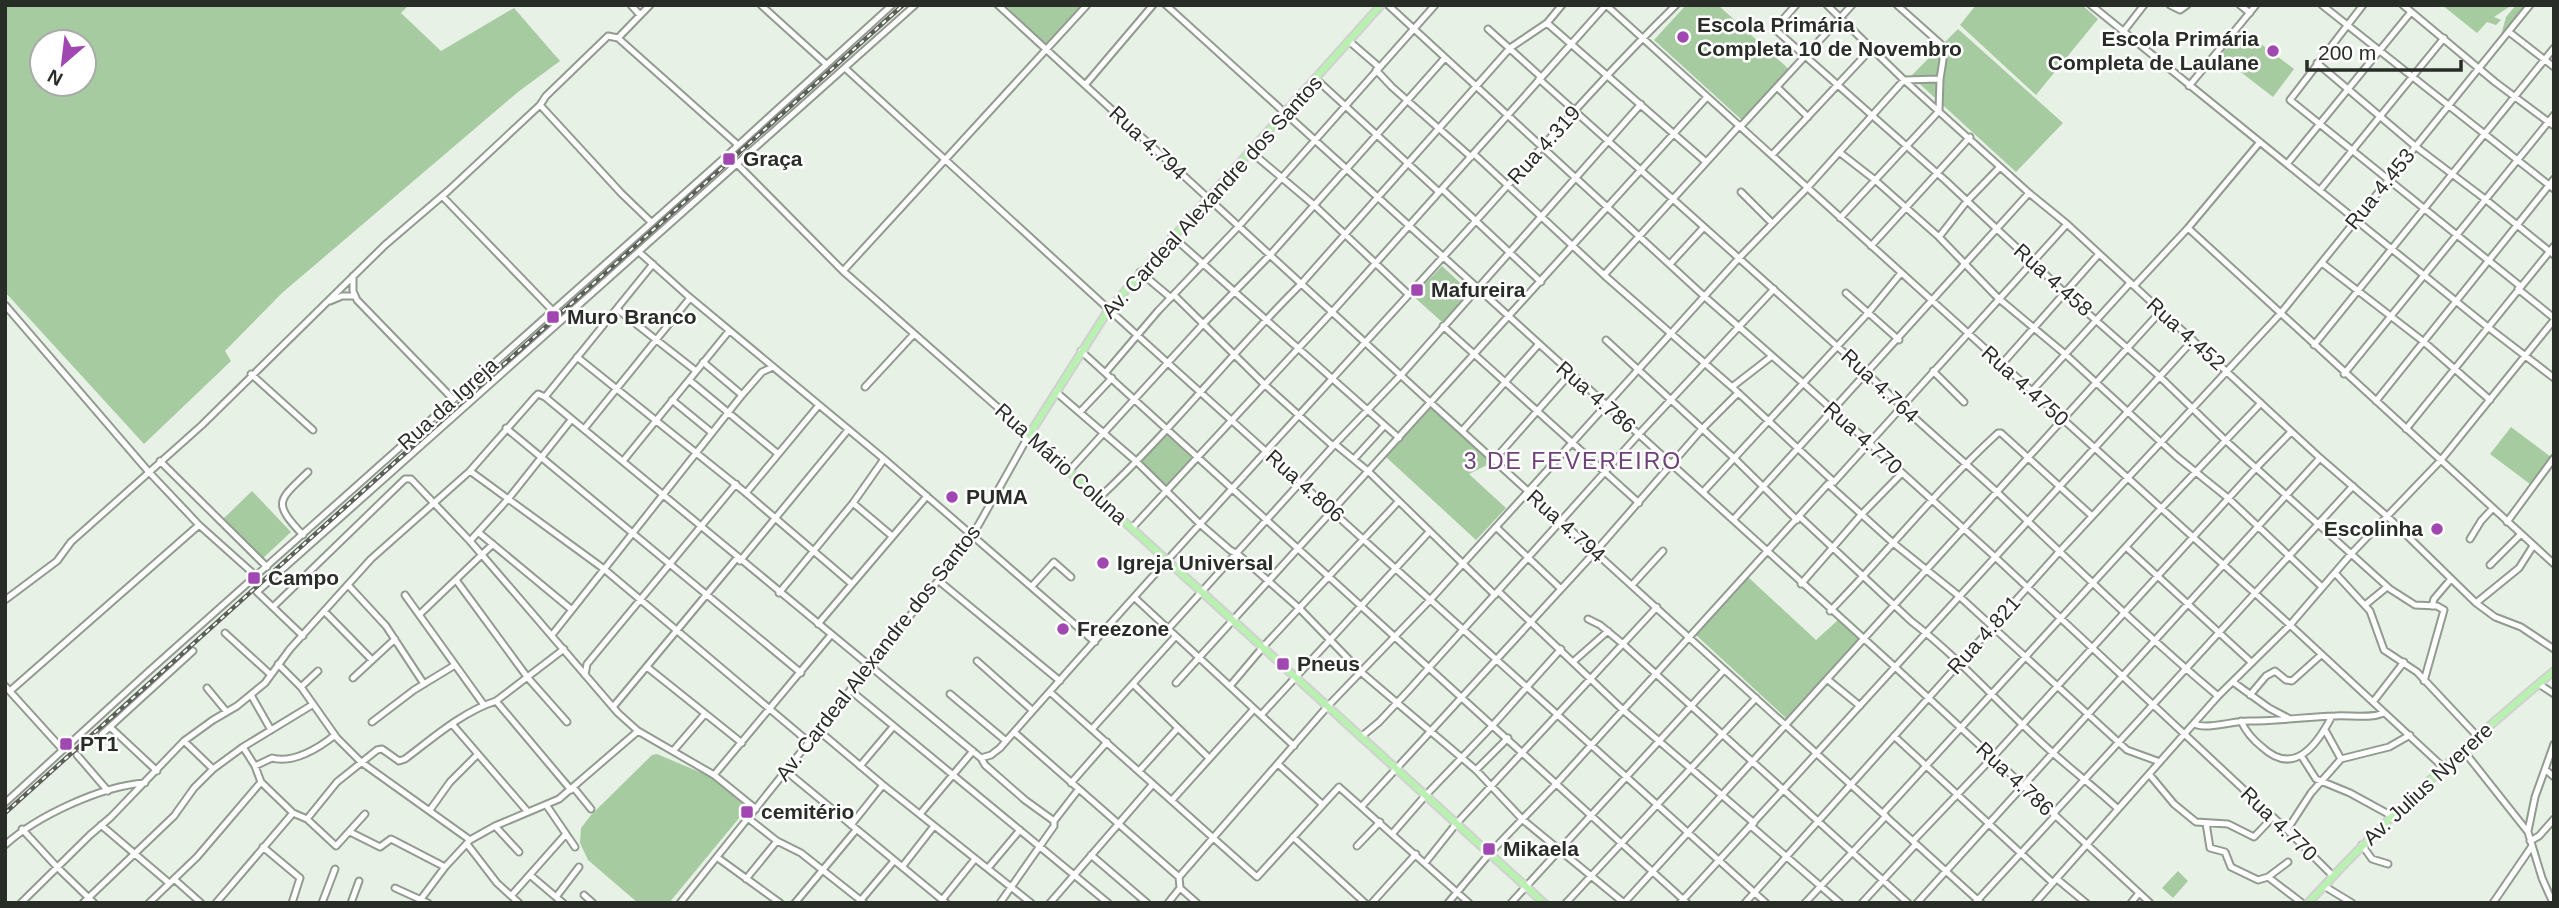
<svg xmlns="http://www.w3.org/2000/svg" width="2559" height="908" viewBox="0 0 2559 908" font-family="Helvetica,sans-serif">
	<rect width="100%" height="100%" fill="#e7f1e5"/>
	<path fill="#a7cba1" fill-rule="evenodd" d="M5 5H409L401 13 441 51 514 8 560 61 518 92 282 293 225 351 231 361 144 444 5 292ZM42 42H84V84H42Z
		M1005 5H1086L1047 46Z
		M1686 5H1718L1792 72 1745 123 1654 40Z
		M1976 5H2082L2098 19 2036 95 1960 25Z
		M2442 5H2512L2494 17 2501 20 2496 25 2487 22 2477 33Z
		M2516 5H2529L2503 35H2501L2506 17Z
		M1958 29 2063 123 2016 172 1911 76Z
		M2241 29 2294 69 2273 97 2220 56Z
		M1442 266 1470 292 1442 322 1413 296Z
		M1431 408 1489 460 1487 465 1469 474 1506 508 1476 540 1386 457Z
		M2511 427 2551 457 2530 484 2490 454Z
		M1166 434 1192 458 1165 487 1139 463Z
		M252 491 291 532 260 561 222 520Z
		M1748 577 1816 640 1838 620 1859 640 1788 720 1696 635Z
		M657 754 709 776 749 806 669 903H638L588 860 580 843 581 828 591 815 652 755Z
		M2178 871 2188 881 2173 898 2162 888Z"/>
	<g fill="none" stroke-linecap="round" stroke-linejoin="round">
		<defs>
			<path id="minor" d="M631 5 640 15
				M761 5 826 64
				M998 5 1431 403 1981 903
				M1166 5 1894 666 2150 903
				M1388 5 1705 297 1803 383 1994 556 2287 830 2333 876
				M1606 5 2290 625 2443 767
				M1796 5 1779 24 1777 31 1946 181 2065 293 2159 376 2225 440 2390 589 2415 605 2437 606 2444 610 2424 681
				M1827 5 1904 80 2029 193 2067 224 2320 458 2388 517 2476 603 2495 617 2521 627 2554 649
				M2091 5 2489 328 2554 378
				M2170 5 2180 10 2187 5
				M2240 5 2250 13
				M2322 5 2554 189
				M2363 5 2290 100 2520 286
				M2403 5 2495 82 2554 126
				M1547 23 1706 162
				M1488 29 1541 77
				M2123 32 2144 5
				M2509 32 2554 67
				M618 38 738 145
				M618 38 650 5
				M1349 41 1379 67
				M2317 63 2415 146 2485 199 2554 255
				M845 68 1138 336 1766 903
				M1376 70 1392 87 1471 157
				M1316 79 1439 192
				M1539 79 1868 374C1910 416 1955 453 1998 493 2071 562 2142 632 2218 696
				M1085 85 1153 5
				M2189 86 2256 5
				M1778 88 1808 117
				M540 105 621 193 651 222
				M1741 126 1852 5
				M1250 151 1314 205 1408 294
				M1839 152 1875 180 1939 237 1998 298 2065 354 2176 456 2228 498 2322 587
				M1474 154 1604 275 1732 387 1834 482
				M1772 155 1872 48
				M2287 164 2411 12
				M1442 189 1541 282
				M2320 190 2444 38
				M1741 192 1772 223
				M442 196 552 310
				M1840 218 1939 111 1940 79
				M2188 228 2554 564
				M1172 236 1399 438
				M1939 237 1967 201 2000 167
				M1871 246 1970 137
				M639 252 688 296 884 459 1095 642
				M2322 263 2424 342 2490 400
				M1670 264 1704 227
				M843 271 1087 5
				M1140 272 1171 298
				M1604 275 1740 125
				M353 276V291L357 300 453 399
				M2134 286 2188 228 2260 142
				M2518 289 2554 318
				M1846 293 1899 340
				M1174 295 1264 384 1333 446
				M330 301 342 296H354
				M5 305 148 471 199 525 256 576
				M617 309 696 371
				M1443 326 1639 503
				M1606 340 1734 458 1797 520
				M2314 345 2554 48
				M1081 351 1687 903
				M577 357 746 493 852 584
				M703 362 742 395
				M2001 365 2099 254
				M1933 371 1964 402
				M1106 372 1158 311 1239 226 1435 5
				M251 374 313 430
				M2344 374 2554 115
				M689 380 777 453
				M865 387 914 334
				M1732 387 1772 356
				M1056 392 1137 462 1200 524 1230 550 1239 555 1300 609 1362 673 1476 770 1523 820 1624 903 2161 311
				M2031 392 2130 283
				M545 397 981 758 985 765 1025 800 1054 821
				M545 397 653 264
				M672 400 711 432
				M2376 401 2554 179
				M1080 412 1112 378
				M506 428 801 673
				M584 429 690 298
				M2406 429 2554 246
				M1462 431 1538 345
				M1335 444 1369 472 1495 595
				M1354 459 1384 426
				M1494 460 1570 374
				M160 461 267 567
				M623 461 729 331
				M470 471 604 569 810 743
				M1069 471 1204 323 1270 255 1444 59
				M1828 484 1892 542 1959 596 2127 750 2160 762
				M1703 492 1868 313 1901 273
				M746 493 819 405
				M1099 498C1171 431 1231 353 1301 284L1510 48 1547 23 1562 5
				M853 503 892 536
				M1800 517 1911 621C1964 662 2003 709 2053 753 2074 772 2097 789 2118 809
				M1733 520 2029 193
				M2507 522 2554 458
				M1496 527 1560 588
				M1132 528 1332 312 1606 5
				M478 532 572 610
				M303 535C272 502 278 501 308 472
				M2470 539 2481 521 2493 508
				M470 541 509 498 571 420
				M2126 547 2251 662
				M740 561 848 430
				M2490 565 2520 535
				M2335 573 2370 611 2384 650 2417 672 2478 737
				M456 580 528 678 567 722
				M939 581 1060 681
				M1801 584 1861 515 1902 473
				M348 585 386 626 424 684
				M1632 585 1663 551
				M1032 586 1054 562 1071 577
				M1498 591 1623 710 1754 823
				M779 593 853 503 884 459
				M405 595 484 705
				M1135 598 1294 746
				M5 600 57 561 71 542 202 425 385 245 448 191 540 105 546 96 608 36 618 38
				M2476 603 2519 568 2533 546
				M2365 605 2387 587
				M2432 606 2434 599 2451 579
				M273 607 405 479H411L470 541 618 713 638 731 714 775 756 809
				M324 611 372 660
				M1830 611C1887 553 1938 488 1998 433H2001L2092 516
				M420 614 493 544
				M1588 619 1600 625 1623 644 1908 903
				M818 624 927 496
				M1168 629 1335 444 1401 375 1641 104
				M225 633 271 675
				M552 635 742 395 762 372 773 367
				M303 636 257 592 915 5
				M977 661 1032 710
				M1574 661 1608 631
				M278 664 301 687 337 738 361 762 470 840
				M647 667 742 743
				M585 675 587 664 736 484
				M353 678 395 639
				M1827 679 1860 706
				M2233 682 2269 708 2290 719
				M1176 683 1707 97
				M1133 684 1209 758
				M2539 684 2554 694
				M5 686 63 750
				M1230 686 1263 647 1398 502
				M301 687 318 671
				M207 688 226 711
				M850 690 1108 903
				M10 691 199 525
				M1050 692 1257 877 1339 787 1469 903
				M950 694 1006 741
				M251 695 271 730
				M2250 695 2266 676 2275 671 2286 680 2292 681 2321 655
				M496 701 571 790
				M2373 702 2404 662
				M613 707 737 558
				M1261 715 1429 532
				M2241 721C2246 732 2253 740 2262 747 2294 777 2317 745 2332 716
				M372 722 414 690 455 665
				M452 724 528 812
				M2195 724C2205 730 2234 721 2248 721 2278 721 2306 717 2335 716 2351 715 2369 719 2384 713
				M110 727 157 771
				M1092 729 1175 637
				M2325 730 2341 759
				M819 731 883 785 1031 903
				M1014 732 1179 877
				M102 734 193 651
				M1894 736 2053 883
				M1361 737 1379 722 1408 691 1639 434 1774 289
				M184 741 213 769
				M243 747 255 766 261 782 293 813
				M2463 750 2528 832 2542 878 2553 903
				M673 751 704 715
				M77 755 108 791
				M2302 757 2316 779 2350 793 2392 816
				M981 758 991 755 1000 748C1145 582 1295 420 1443 257 1520 173 1594 85 1676 5
				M1278 764 1322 804
				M255 766 272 758C293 764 319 748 335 735
				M860 766 893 727
				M2545 769 2554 777
				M1476 770 1508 738
				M786 771 946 903
				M1139 771 1177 729
				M2149 774 2174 804 2196 822 2228 824 2254 837 2273 817
				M714 775 831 635
				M1071 783 1107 742
				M574 788 591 809
				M1172 800 1254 709
				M5 803 148 672 723 159 892 5
				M547 806 575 847
				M1362 806 1595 552 1702 429 1738 393
				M430 810 450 782 477 755
				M1883 813 2153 517 2261 403
				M920 814 973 751
				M2053 814 2353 486
				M307 819 336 846 365 814
				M749 819 777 841 801 853 864 903
				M2206 823 2210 848 2225 852 2231 867 2258 880 2268 877 2288 862
				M101 825 169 883
				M851 825 883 785
				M495 826 519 852
				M1751 826 1840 903
				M22 829 57 867 94 903
				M2287 830 2311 793 2341 759 2389 747 2410 735
				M2528 831 2535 797 2554 744
				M350 832 380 847 391 839 445 867
				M1392 834 1425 796 1493 725 1561 649
				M1293 837 1365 903
				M1913 841 1992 758 2256 468 2291 432
				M2530 841 2539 836 2554 819
				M467 844 497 883 519 903
				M5 845C37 816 101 786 145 783
				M2362 845 2372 859 2388 864
				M1357 846 1380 822
				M263 847 300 878 292 903
				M1091 855 1147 903
				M718 858 780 903
				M1425 863 1456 824 1657 607
				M902 867 934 826
				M988 868 1020 830
				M530 875 563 903
				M2268 877 2302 903
				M174 879 201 903
				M746 879 777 841
				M2057 879 2086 903
				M2324 886 2352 903
				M395 888 428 903
				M1180 888 1197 903
				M584 895 593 903
				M511 896 566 834
				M556 897 579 867
				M421 899 445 867 470 840 495 826 559 799 638 731
				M861 900 894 861
				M942 900 975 859
				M21 903 90 835 111 817 184 741 213 720 237 706 265 683 290 649 371 559 470 471 535 397 538 394 545 397
				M83 903 174 816 194 788 213 769 243 747 312 705
				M149 903 197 857 261 782
				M216 903 293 813 307 819 337 782 377 750 382 749 399 761 405 759C433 738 462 712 496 701L564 649
				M322 903 335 869
				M351 903 359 881
				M680 903 957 557 979 524 1029 435 843 271 737 164
				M795 903 856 830
				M1000 903 1054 826V821L1078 790
				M1050 903 1153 784
				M1168 903 1180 888 1179 877 1327 707 1430 600 1739 258 1807 188 1904 80 1940 79 1943 60V46L1897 5
				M1372 903 1416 854
				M1448 903 1490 853 1556 784 1828 484 1834 482 2067 224
				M1511 903 1724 670
				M1566 903 1756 698
				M1680 903 2193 340
				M1745 903 2059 552 2280 314 2530 5
				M1805 903 1886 816
				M1862 903 1916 844
				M1917 903 2320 458
				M1975 903 2055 816
				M2035 903 2218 696 2290 625 2351 554 2441 460 2554 320
				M2131 903 2139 893
				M2493 903 2532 846"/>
			<path id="major" d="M1381 5 1109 309 1029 435 1544 903
				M2308 903C2385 819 2467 743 2554 671"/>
		</defs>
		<use href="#minor" stroke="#919b8f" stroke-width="9"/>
		<use href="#major" stroke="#d0d1d0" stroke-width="10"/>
		<use href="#minor" stroke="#fff" stroke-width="5"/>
		<use href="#major" stroke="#b9f1b0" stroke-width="6"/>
		<defs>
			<path id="rail" d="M5 813 903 5"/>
		</defs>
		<use href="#rail" stroke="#5a5f58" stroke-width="4.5"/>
		<use href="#rail" stroke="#fff" stroke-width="2" stroke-dasharray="5" stroke-linecap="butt"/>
	</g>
	<g fill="#a147b2" stroke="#fff" stroke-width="2.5">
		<circle cx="1683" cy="37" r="7"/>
		<circle cx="2273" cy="51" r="7"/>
		<rect x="722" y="152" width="14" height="14" rx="3.5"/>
		<rect x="1410" y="283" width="14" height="14" rx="3.5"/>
		<rect x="546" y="310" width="14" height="14" rx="3.5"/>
		<circle cx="952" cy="497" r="7"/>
		<circle cx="2437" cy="529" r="7"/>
		<circle cx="1103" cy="563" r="7"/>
		<rect x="247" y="571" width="14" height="14" rx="3.5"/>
		<circle cx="1063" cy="629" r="7"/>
		<rect x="1276" y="657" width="14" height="14" rx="3.5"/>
		<rect x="59" y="737" width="14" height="14" rx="3.5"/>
		<rect x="740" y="805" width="14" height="14" rx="3.5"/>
		<rect x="1482" y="842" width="14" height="14" rx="3.5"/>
	</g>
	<g text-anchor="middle" stroke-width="5" stroke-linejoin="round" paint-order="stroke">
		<g font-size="21" font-weight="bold" fill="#292d28" stroke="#fff" text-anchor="start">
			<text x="1697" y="32">Escola Primária<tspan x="1697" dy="24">Completa 10 de Novembro</tspan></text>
			<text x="2259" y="46" text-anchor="end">Escola Primária<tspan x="2259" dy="24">Completa de Laulane</tspan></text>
			<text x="743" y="166">Graça</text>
			<text x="1431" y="297">Mafureira</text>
			<text x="567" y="324">Muro Branco</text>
			<text x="966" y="504">PUMA</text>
			<text x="2423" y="536" text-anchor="end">Escolinha</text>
			<text x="1117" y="570">Igreja Universal</text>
			<text x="268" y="585">Campo</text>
			<text x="1077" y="636">Freezone</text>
			<text x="1297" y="671">Pneus</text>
			<text x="80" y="751">PT1</text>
			<text x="761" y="819">cemitério</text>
			<text x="1503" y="856">Mikaela</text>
		</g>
		<g font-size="21" fill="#292d28" stroke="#fff">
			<text transform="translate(1148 143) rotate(43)" y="7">Rua 4.794</text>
			<text transform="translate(1544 145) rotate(-48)" y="7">Rua 4.319</text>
			<text transform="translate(2380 189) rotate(-51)" y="7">Rua 4.453</text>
			<text transform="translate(1212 197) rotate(-48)" y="7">Av. Cardeal Alexandre dos Santos</text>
			<text transform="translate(2053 280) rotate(42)" y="7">Rua 4.458</text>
			<text transform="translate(2186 334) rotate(42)" y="7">Rua 4.452</text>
			<text transform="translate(1880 386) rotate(43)" y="7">Rua 4.764</text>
			<text transform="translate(2025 386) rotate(42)" y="7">Rua 4.4750</text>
			<text transform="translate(1596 397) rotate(41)" y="7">Rua 4.786</text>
			<text transform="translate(448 404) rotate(-42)" y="7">Rua da Igreja</text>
			<text transform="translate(1863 438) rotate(42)" y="7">Rua 4.770</text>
			<text transform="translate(1061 464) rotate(42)" y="7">Rua Mário Coluna</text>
			<text transform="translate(1305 486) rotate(42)" y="7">Rua 4.806</text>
			<text transform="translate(1566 526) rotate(42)" y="7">Rua 4.794</text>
			<text transform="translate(1984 635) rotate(-48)" y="7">Rua 4.821</text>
			<text transform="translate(878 653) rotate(-52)" y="7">Av. Cardeal Alexandre dos Santos</text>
			<text transform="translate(2015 779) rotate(43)" y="7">Rua 4.786</text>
			<text transform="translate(2428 784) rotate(-43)" y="7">Av. Julius Nyerere</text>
			<text transform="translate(2279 824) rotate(44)" y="7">Rua 4.770</text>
		</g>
		<g font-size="23" letter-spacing="2" fill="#6e4177" stroke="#fff">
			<text x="1573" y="469">3 DE FEVEREIRO</text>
		</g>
	</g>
	<rect width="2559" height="908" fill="none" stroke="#292d28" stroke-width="14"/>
	<g transform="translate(63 63) rotate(208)"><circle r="33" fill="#ffffff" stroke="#a9aba9" stroke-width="2"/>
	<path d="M0-5L12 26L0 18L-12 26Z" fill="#a147b2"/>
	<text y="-10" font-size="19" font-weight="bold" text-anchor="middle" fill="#292d28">N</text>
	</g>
	<path d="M2307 60v10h154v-10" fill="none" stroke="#292d28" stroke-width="3.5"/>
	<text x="2318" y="60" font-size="21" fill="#292d28" stroke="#ffffff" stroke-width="5" paint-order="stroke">200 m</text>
</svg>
